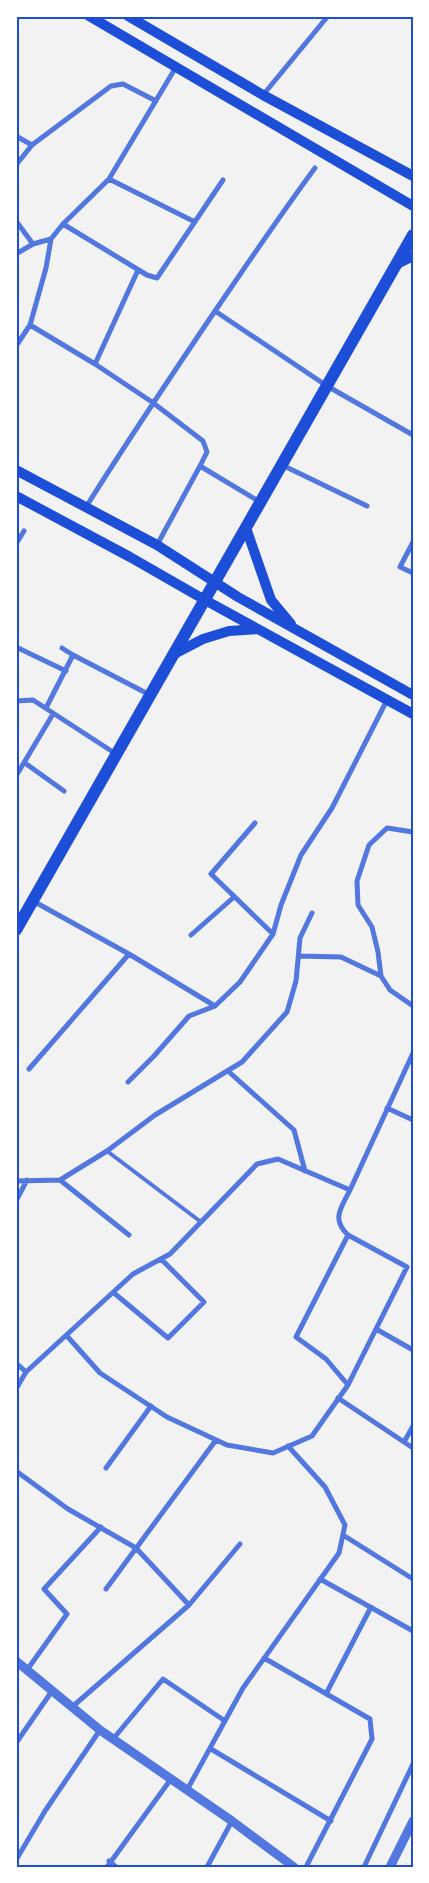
<svg xmlns="http://www.w3.org/2000/svg" width="429" height="1883" viewBox="0 0 429 1883" font-family="Arial,sans-serif">
	<rect width="100%" height="100%" fill="#f2f2f2"/>
	<g fill="none" stroke-linecap="round" stroke-linejoin="round">
		<path stroke="#5277de" stroke-width="4" d="M107 1151 201 1222"/>
		<path stroke="#5277de" stroke-width="5" d="M263 95 328 16
			M16 136 32 145 111 86 123 84 156 101
			M16 165 32 145
			M109 179 195 222
			M16 221 33 244
			M63 224 147 275 157 278 223 180
			M16 254 33 244 51 239
			M215 311 327 386 413 435
			M30 325 95 364 152 402 203 441 207 452 200 466 260 502
			M16 346 30 325 46 268 51 239 63 224 109 179 176 67
			M95 364 138 270
			M282 465 367 506
			M86 507C128 440 171 376 215 311 248 263 280 215 315 168
			M413 542 400 567 413 573
			M16 544 24 531
			M157 545 200 466
			M16 647 66 671
			M73 655 150 695
			M16 701 33 700 116 754
			M46 708 73 655 62 648
			M25 763 64 791
			M16 776 53 714
			M255 823 211 874 273 934
			M413 832 387 828 369 845 357 881 358 905 372 927 378 952 381 976 390 990 413 1006
			M33 901 129 954 215 1006
			M191 935 234 897
			M299 956 341 957 381 976
			M29 1069 129 954
			M228 1071 294 1130 305 1171
			M128 1082 154 1056 189 1016 215 1006 240 982 273 934 281 905 301 855 332 808 387 700
			M387 1108 413 1120
			M60 1180 129 1235
			M16 1181 60 1180 107 1151 155 1115 242 1062 287 1012 296 981 300 938 312 913
			M16 1201 27 1180
			M114 1293 168 1338 204 1302 161 1259
			M376 1329 413 1350
			M67 1336 100 1373 167 1417 227 1445 273 1453 312 1436 348 1385 407 1267 348 1235C331 1219 341 1208 350 1190
			M16 1363 26 1372
			M348 1385 326 1359 296 1337 348 1235
			M16 1389 26 1372 133 1274 170 1254 257 1164 278 1159 350 1190 413 1053
			M338 1398 413 1448
			M404 1442 413 1426
			M106 1468 151 1406
			M16 1471 68 1509 136 1548 189 1605
			M343 1535 413 1579
			M320 1579 413 1631
			M106 1589 216 1440
			M264 1658 370 1719 372 1739 306 1867
			M27 1670 67 1614 44 1589 101 1527
			M326 1694 371 1607
			M72 1707 189 1605 240 1544
			M113 1739 163 1679 225 1721
			M16 1743 52 1691
			M211 1749 331 1821
			M187 1790 243 1688 339 1553 345 1525 325 1487 288 1446
			M16 1860 45 1811 100 1730
			M109 1861 116 1867
			M107 1867 171 1779
			M207 1867 232 1821
			M364 1867 413 1764"/>
		<path stroke="#5277de" stroke-width="9" d="M16 1661 100 1730 232 1821 294 1867
			M390 1867 413 1821"/>
		<path stroke="#1d4ed8" stroke-width="10" d="M89 16 413 206
			M128 16 263 95 413 176
			M397 264 413 256
			M16 470 157 545 238 597 413 695
			M16 496 130 557 205 600 413 714
			M246 528 271 600 291 624
			M174 654 203 639 229 631 258 629"/>
		<path stroke="#1d4ed8" stroke-width="12" d="M16 930 413 235"/>
	</g>
	<rect width="429" height="1883" fill="none" stroke="#ffffff" stroke-width="35"/>
	<rect x="18" y="18" width="394" height="1848" fill="none" stroke="#1d4ed8" stroke-width="2"/>
</svg>
